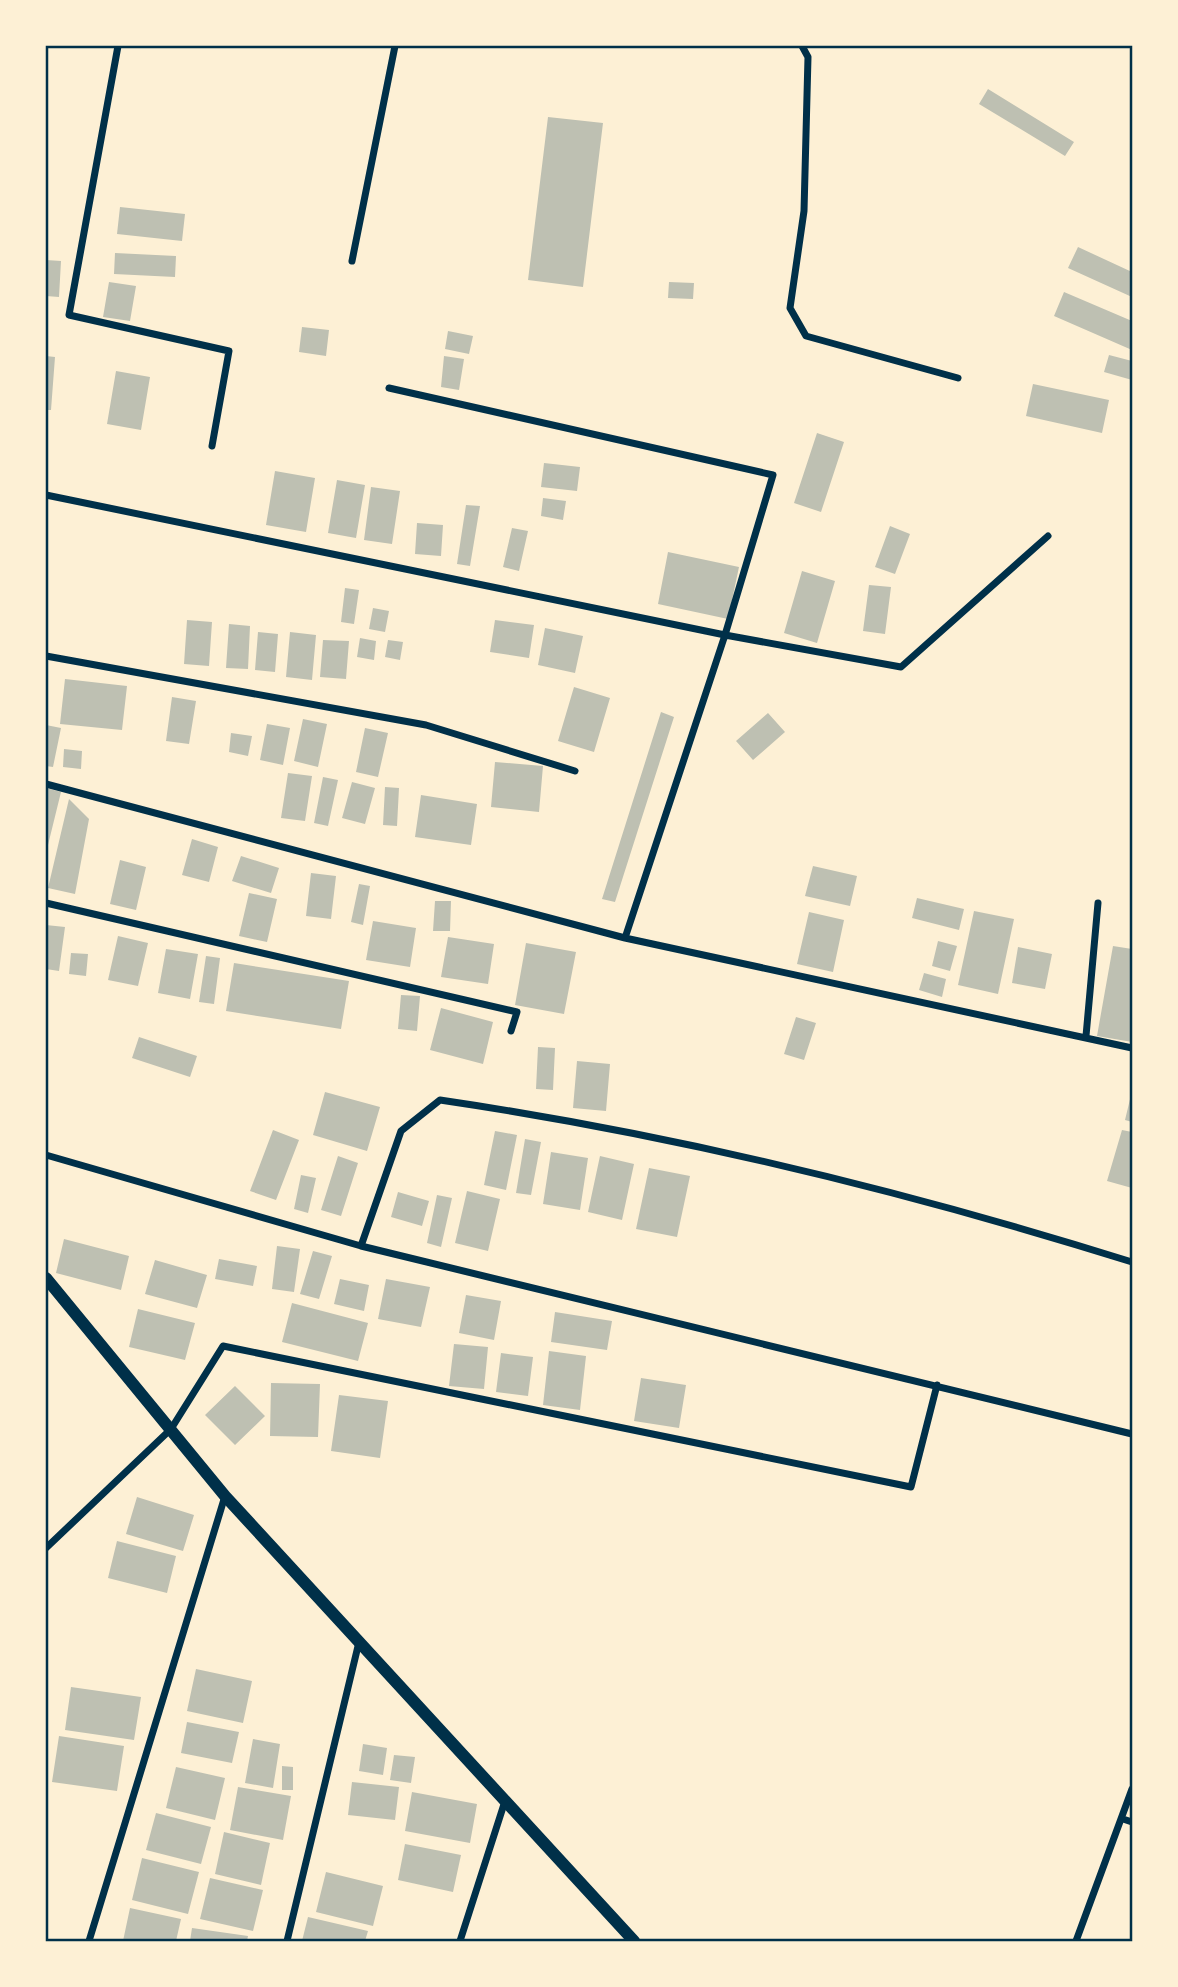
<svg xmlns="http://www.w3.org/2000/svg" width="1178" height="1987" viewBox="0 0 1178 1987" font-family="Manrope,sans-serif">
	<rect width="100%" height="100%" fill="#fdf0d5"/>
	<path fill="#bec0b2" d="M988 89 1074 142 1065 156 979 104Z
		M548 117 603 123 583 287 528 280Z
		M120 207 185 214 182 241 117 234Z
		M1078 247 1132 272V297L1068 268Z
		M115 253 176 256 175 277 114 274Z
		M46 260 61 261 59 297 46 296Z
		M109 282 136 286 130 321 103 317Z
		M669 282 694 283 693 299 668 298Z
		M1064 292 1132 321V350L1054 316Z
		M302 327 329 330 326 356 299 352Z
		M448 331 473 336 469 354 445 349Z
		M1109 355 1132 361V380L1104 372Z
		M46 356 55 357 51 410H46Z
		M444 356 464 359 459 390 441 387Z
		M116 371 150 377 141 430 107 424Z
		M1033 384 1109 400 1102 433 1026 416Z
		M817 433 844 442 821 512 794 503Z
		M544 463 580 467 577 491 541 487Z
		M275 471 315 478 306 532 266 525Z
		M337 480 365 485 356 538 328 533Z
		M371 487 400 491 392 544 364 540Z
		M543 498 566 501 563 520 541 516Z
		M466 505 480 506 470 566 457 564Z
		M417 523 443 525 441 556 415 554Z
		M890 526 910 534 895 574 875 567Z
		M512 528 528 531 519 571 503 567Z
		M668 552 739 567 728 619 658 604Z
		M802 571 835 581 817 643 784 633Z
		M869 585 891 587 885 634 863 631Z
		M345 588 359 590 354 624 341 622Z
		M373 608 389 611 385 632 369 629Z
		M187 620 212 622 209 666 184 664Z
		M495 620 534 625 529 658 490 652Z
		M229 624 250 626 248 669 226 668Z
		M545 628 583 636 575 673 538 665Z
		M258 632 278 634 275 672 255 670Z
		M290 632 316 635 312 680 286 677Z
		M360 638 376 641 374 660 357 657Z
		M323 640 349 641 346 679 320 677Z
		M388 640 403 642 400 660 385 657Z
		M65 679 127 686 122 730 60 724Z
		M574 687 610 698 594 752 558 741Z
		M172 697 196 701 189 744 166 741Z
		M661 712 674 717 615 902 602 899Z
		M768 713 785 732 753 760 736 741Z
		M303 719 327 724 318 767 294 761Z
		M267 724 290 728 283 765 260 760Z
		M46 725 61 728 53 767 46 766Z
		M365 728 388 733 378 777 356 772Z
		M231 733 252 736 248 756 229 752Z
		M64 749 82 751 81 769 63 767Z
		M495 762 543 766 539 812 491 807Z
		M288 773 312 776 305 821 281 818Z
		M323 777 338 780 328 826 314 823Z
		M352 782 375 788 365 824 342 818Z
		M385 787 399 788 397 826 383 825Z
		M46 788 61 792 48 845 46 844Z
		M421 795 477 804 471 845 415 837Z
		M69 799 89 819 75 894 48 888Z
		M192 839 218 847 209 882 182 875Z
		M241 856 279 868 271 893 232 881Z
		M120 860 146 867 136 910 110 904Z
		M813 866 857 876 850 906 805 896Z
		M311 873 336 876 331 919 306 916Z
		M359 884 370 886 363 925 351 922Z
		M249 893 277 899 267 942 239 936Z
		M917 898 964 909 959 930 912 918Z
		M435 901H451L450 931H433Z
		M974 911 1014 919 998 994 958 985Z
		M809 912 844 920 833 972 797 964Z
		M373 921 416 928 410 967 366 960Z
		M46 925 65 927 59 971 46 969Z
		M118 936 148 943 138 986 108 980Z
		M448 937 494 944 488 984 441 977Z
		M938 941 957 946 950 971 932 966Z
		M526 943 576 952 564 1014 515 1005Z
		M1113 946 1132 949V1042L1097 1036Z
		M1018 947 1052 954 1045 989 1012 983Z
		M166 949 198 954 190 999 158 993Z
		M71 953 88 954 86 976 69 974Z
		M206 956 220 958 214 1004 199 1002Z
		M234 963 349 981 341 1029 226 1011Z
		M924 973 946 979 942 997 919 990Z
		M401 995 420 996 417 1031 398 1029Z
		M441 1008 493 1022 483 1064 430 1050Z
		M796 1017 816 1023 804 1060 784 1054Z
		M139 1037 197 1056 190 1077 132 1058Z
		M538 1047 555 1048 553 1090 536 1089Z
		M577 1061 610 1064 606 1111 573 1108Z
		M1132 1091V1122L1125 1120Z
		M325 1092 380 1107 367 1151 313 1135Z
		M273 1130 299 1140 276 1200 250 1191Z
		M1122 1130 1132 1132V1188L1107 1181Z
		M495 1131 517 1135 506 1190 484 1185Z
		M525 1139 541 1142 531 1195 516 1193Z
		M551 1152 588 1158 580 1210 543 1204Z
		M338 1156 358 1163 341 1216 321 1210Z
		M600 1156 634 1164 622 1220 588 1212Z
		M649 1168 690 1176 677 1237 636 1229Z
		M301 1175 316 1178 308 1213 294 1209Z
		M467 1191 500 1199 488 1251 455 1243Z
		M398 1192 429 1201 422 1226 391 1217Z
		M437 1195 452 1198 441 1247 427 1243Z
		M64 1239 129 1256 121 1290 56 1273Z
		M277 1246 300 1249 294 1292 272 1289Z
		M313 1251 332 1256 319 1299 300 1294Z
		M219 1259 257 1266 253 1286 215 1279Z
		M155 1260 207 1275 197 1308 145 1294Z
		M340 1279 369 1285 364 1311 334 1304Z
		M386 1279 430 1287 421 1327 378 1319Z
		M466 1295 501 1301 494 1340 459 1333Z
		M292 1303 368 1323 358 1361 282 1342Z
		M138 1309 195 1323 185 1360 129 1347Z
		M555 1312 612 1321 607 1350 551 1342Z
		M454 1344 488 1347 484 1389 449 1386Z
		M549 1351 586 1356 580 1410 543 1405Z
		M501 1353 533 1357 528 1396 496 1392Z
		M641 1378 686 1385 679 1428 634 1421Z
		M271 1383 320 1384 318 1437 270 1436Z
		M235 1386 265 1416 235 1445 205 1415Z
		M339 1395 388 1401 380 1458 331 1451Z
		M137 1497 194 1515 183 1551 126 1534Z
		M117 1541 176 1556 167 1593 108 1578Z
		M196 1669 252 1681 243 1723 187 1711Z
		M71 1687 141 1697 134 1740 65 1730Z
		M187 1722 239 1732 232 1763 181 1753Z
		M59 1736 124 1746 117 1791 52 1782Z
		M253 1739 280 1744 273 1788 245 1783Z
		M363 1744 387 1748 383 1775 359 1771Z
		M394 1755 415 1757 411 1783 390 1780Z
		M282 1766 293 1767V1790H282Z
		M176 1767 225 1778 215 1820 166 1808Z
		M352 1782 399 1787 395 1820 348 1815Z
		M238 1787 291 1796 283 1840 230 1830Z
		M412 1792 477 1804 470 1843 405 1831Z
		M156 1813 211 1827 201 1864 146 1850Z
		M224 1832 270 1843 261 1885 215 1874Z
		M405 1844 461 1855 453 1892 398 1880Z
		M142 1858 199 1872 188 1914 132 1900Z
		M326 1872 383 1886 373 1926 316 1912Z
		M210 1878 263 1890 253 1931 200 1919Z
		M130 1908 181 1919 176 1941H123Z
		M308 1917 368 1931 365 1941H302Z
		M192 1928 248 1936 247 1941H190Z"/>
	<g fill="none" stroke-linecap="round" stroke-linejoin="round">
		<path stroke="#003049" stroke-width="7" d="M118 46 69 315 229 351 212 446
			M802 46 808 57 804 211 790 308 806 336 958 378
			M352 261 395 46
			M389 388 773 475 725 635 625 938
			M46 495 725 635 901 667 1048 536
			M46 656 426 725 575 771
			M46 784 625 938 1132 1048
			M46 903 517 1012 511 1031
			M1086 1036 1098 903
			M46 1155 361 1246 401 1131 440 1100C671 1134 909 1192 1132 1262
			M361 1246 1132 1434
			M46 1548 171 1429 223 1346 911 1487 937 1385
			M1123 1819 1132 1822
			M89 1941 225 1496
			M287 1941 359 1642
			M460 1941 505 1801
			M1076 1941 1132 1789"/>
		<path stroke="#003049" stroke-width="12" d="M46 1278 225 1496 634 1941"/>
	</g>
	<rect width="1178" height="1987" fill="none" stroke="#fdf0d5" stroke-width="94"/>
	<rect x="47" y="47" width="1084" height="1893" fill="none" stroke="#003049" stroke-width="2.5"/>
</svg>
